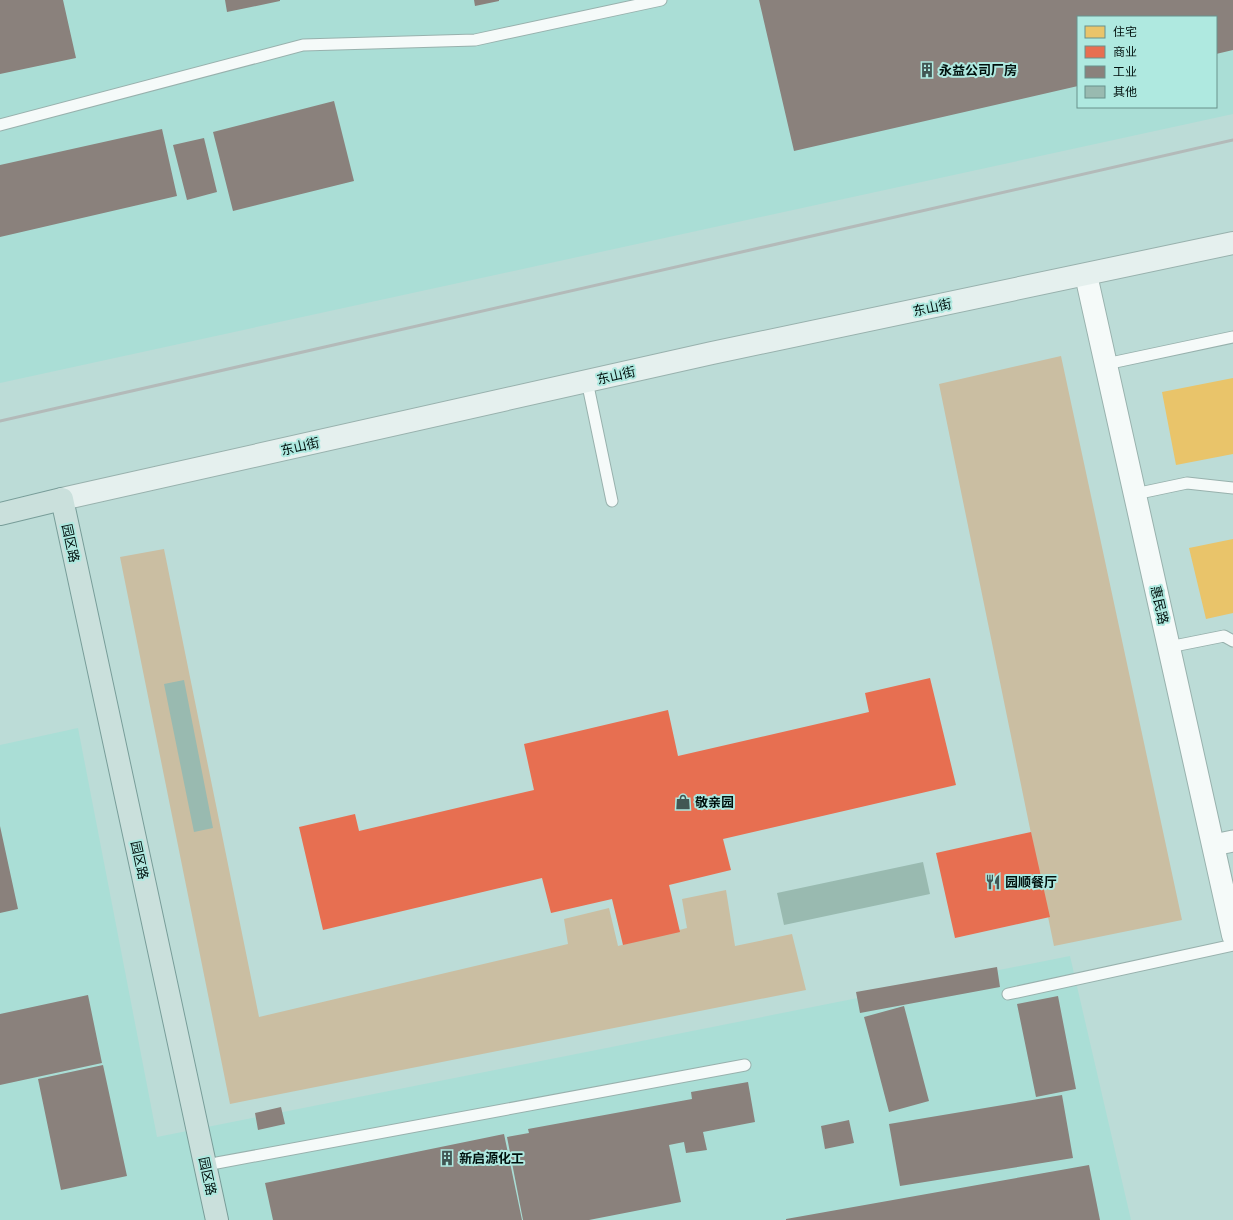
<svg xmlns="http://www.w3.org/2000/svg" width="1233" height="1220" viewBox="0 0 1233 1220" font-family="'Source Serif 4','Noto Sans SC',serif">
	<rect width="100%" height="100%" fill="#bcdcd7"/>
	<path fill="#aaded6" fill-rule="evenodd" d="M0 0H1233V114L0 383ZM1078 17H1216V107H1078Z
		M78 728 157 1137 1070 956 1131 1220H0V745Z"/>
	<path fill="#cabea2" d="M1061 356 1182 920 1054 946 939 384Z
		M164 549 259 1017 568 944 564 919 609 908 618 946 687 928 682 899 726 890 735 946 792 934 806 990 230 1104 120 557Z"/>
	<path fill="#e9c46a" d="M1233 378V454L1176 465 1162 392Z
		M1233 539V613L1206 619 1189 548Z"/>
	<path fill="#e76f51" d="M930 678 956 785 723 839 731 870 669 885 680 932 623 945 612 899 551 913 542 878 323 930 299 827 355 814 359 831 534 790 524 744 668 710 678 756 869 712 865 693Z
		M1031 832 1050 917 955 938 936 853Z"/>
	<path fill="#8a817c" d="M0 0H63L76 58 0 74Z
		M225 0H280V1L227 12Z
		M474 0H499V1L475 6Z
		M759 0H1233V50L1216 54V17H1078V86L794 151Z
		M334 101 354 181 233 211 213 132Z
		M162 129 177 196 0 237V165Z
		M204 138 217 192 187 200 173 145Z
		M0 826 18 909 0 913Z
		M997 967 1000 987 860 1013 856 992Z
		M88 995 102 1063 0 1085V1014Z
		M1058 996 1076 1089 1036 1097 1017 1004Z
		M904 1006 929 1101 889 1112 864 1017Z
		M103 1065 127 1176 61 1190 38 1079Z
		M748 1082 755 1122 703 1132 707 1150 686 1153 684 1142 669 1145 681 1202 589 1220H523L507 1137 529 1133 528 1129 692 1099 691 1092Z
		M1062 1095 1073 1158 900 1186 889 1124Z
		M281 1107 285 1124 258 1130 255 1113Z
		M849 1120 854 1143 825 1149 821 1126Z
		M504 1134 522 1220H273L265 1183Z
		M1089 1165 1100 1220H786V1219Z"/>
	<path fill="#99bab0" d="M184 680 213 828 194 832 164 684Z
		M923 862 930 894 784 925 777 893Z"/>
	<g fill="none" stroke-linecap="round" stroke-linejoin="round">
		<defs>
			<path id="service" d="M0 125 303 45 475 40 661 0
				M1106 364 1233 337
				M587 381 612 501
				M1135 494 1187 483 1233 488
				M1169 647 1224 636 1233 641
				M1008 994 1233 945
				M206 1165 745 1065"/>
			<path id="minor" d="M1214 845 1233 841"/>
			<path id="tertiary" d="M1086 275 1233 935"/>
			<path id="secondary" d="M62 499 712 353 1233 243"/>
			<path id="trunk" d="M0 514 62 499 217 1220"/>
		</defs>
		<use href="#service" stroke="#98b1ad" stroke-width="13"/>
		<use href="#minor" stroke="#98b1ad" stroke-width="23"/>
		<use href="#tertiary" stroke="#98b1ad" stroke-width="24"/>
		<use href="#secondary" stroke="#98b1ad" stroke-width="24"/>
		<use href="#trunk" stroke="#789d99" stroke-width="24"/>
		<use href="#service" stroke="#f5faf9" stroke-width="11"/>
		<use href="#minor" stroke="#f5faf9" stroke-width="21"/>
		<use href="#tertiary" stroke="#f5faf9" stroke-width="22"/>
		<use href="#secondary" stroke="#e5f0ee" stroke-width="22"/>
		<use href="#trunk" stroke="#cae0dc" stroke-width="22"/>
		<path stroke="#b3bab9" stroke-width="3" d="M0 421 1233 140"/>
	</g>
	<defs>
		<symbol id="building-bare" viewBox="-9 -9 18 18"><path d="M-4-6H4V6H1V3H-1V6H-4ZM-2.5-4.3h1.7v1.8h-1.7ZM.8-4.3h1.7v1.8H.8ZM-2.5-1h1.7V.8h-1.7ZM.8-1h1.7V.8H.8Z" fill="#425754" stroke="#afe9e0" stroke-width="2.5" paint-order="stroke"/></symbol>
		<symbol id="shop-bare" viewBox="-9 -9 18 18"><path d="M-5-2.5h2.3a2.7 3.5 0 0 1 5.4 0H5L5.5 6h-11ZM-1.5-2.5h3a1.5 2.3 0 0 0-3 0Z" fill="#425754" stroke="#afe9e0" stroke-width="2.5" paint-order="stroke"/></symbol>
		<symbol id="restaurant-bare" viewBox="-9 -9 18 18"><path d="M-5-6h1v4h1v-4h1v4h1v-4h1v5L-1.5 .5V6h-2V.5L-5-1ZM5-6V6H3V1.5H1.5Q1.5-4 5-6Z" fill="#425754" stroke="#afe9e0" stroke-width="2.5" paint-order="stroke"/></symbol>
	</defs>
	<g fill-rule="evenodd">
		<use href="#building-bare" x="916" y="59" width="22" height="22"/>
		<use href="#shop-bare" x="672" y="791" width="22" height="22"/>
		<use href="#restaurant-bare" x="982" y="871" width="22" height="22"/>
		<use href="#building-bare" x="436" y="1147" width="22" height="22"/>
	</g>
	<g text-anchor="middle" stroke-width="4" stroke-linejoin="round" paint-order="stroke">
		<g font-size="13" font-weight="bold" fill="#00100d" stroke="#afe9e0" text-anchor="start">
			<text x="939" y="75">永益公司厂房</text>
			<text x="695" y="807">敬亲园</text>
			<text x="1005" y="887">园顺餐厅</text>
			<text x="459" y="1163">新启源化工</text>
		</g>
		<g font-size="13" fill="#00100d" stroke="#afe9e0">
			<text transform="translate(932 307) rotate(-12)" y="5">东山街</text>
			<text transform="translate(616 375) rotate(-13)" y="5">东山街</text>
			<text transform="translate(300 446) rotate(-13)" y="5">东山街</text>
			<text transform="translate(71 543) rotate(78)" y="5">园区路</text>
			<text transform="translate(1160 605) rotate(77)" y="5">惠民路</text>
			<text transform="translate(140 860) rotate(78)" y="5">园区路</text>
			<text transform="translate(208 1176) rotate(78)" y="5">园区路</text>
		</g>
	</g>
	<rect x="1077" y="16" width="140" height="92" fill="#afe9e0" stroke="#69928c"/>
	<rect x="1085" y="26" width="20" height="12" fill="#e9c46a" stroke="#69928c"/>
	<text x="1113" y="36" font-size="12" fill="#00100d">住宅</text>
	<rect x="1085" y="46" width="20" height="12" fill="#e76f51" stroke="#69928c"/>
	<text x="1113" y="56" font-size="12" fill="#00100d">商业</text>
	<rect x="1085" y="66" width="20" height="12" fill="#8a817c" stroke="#69928c"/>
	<text x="1113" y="76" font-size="12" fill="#00100d">工业</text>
	<rect x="1085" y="86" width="20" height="12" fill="#99bab0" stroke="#69928c"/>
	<text x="1113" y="96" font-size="12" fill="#00100d">其他</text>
</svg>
